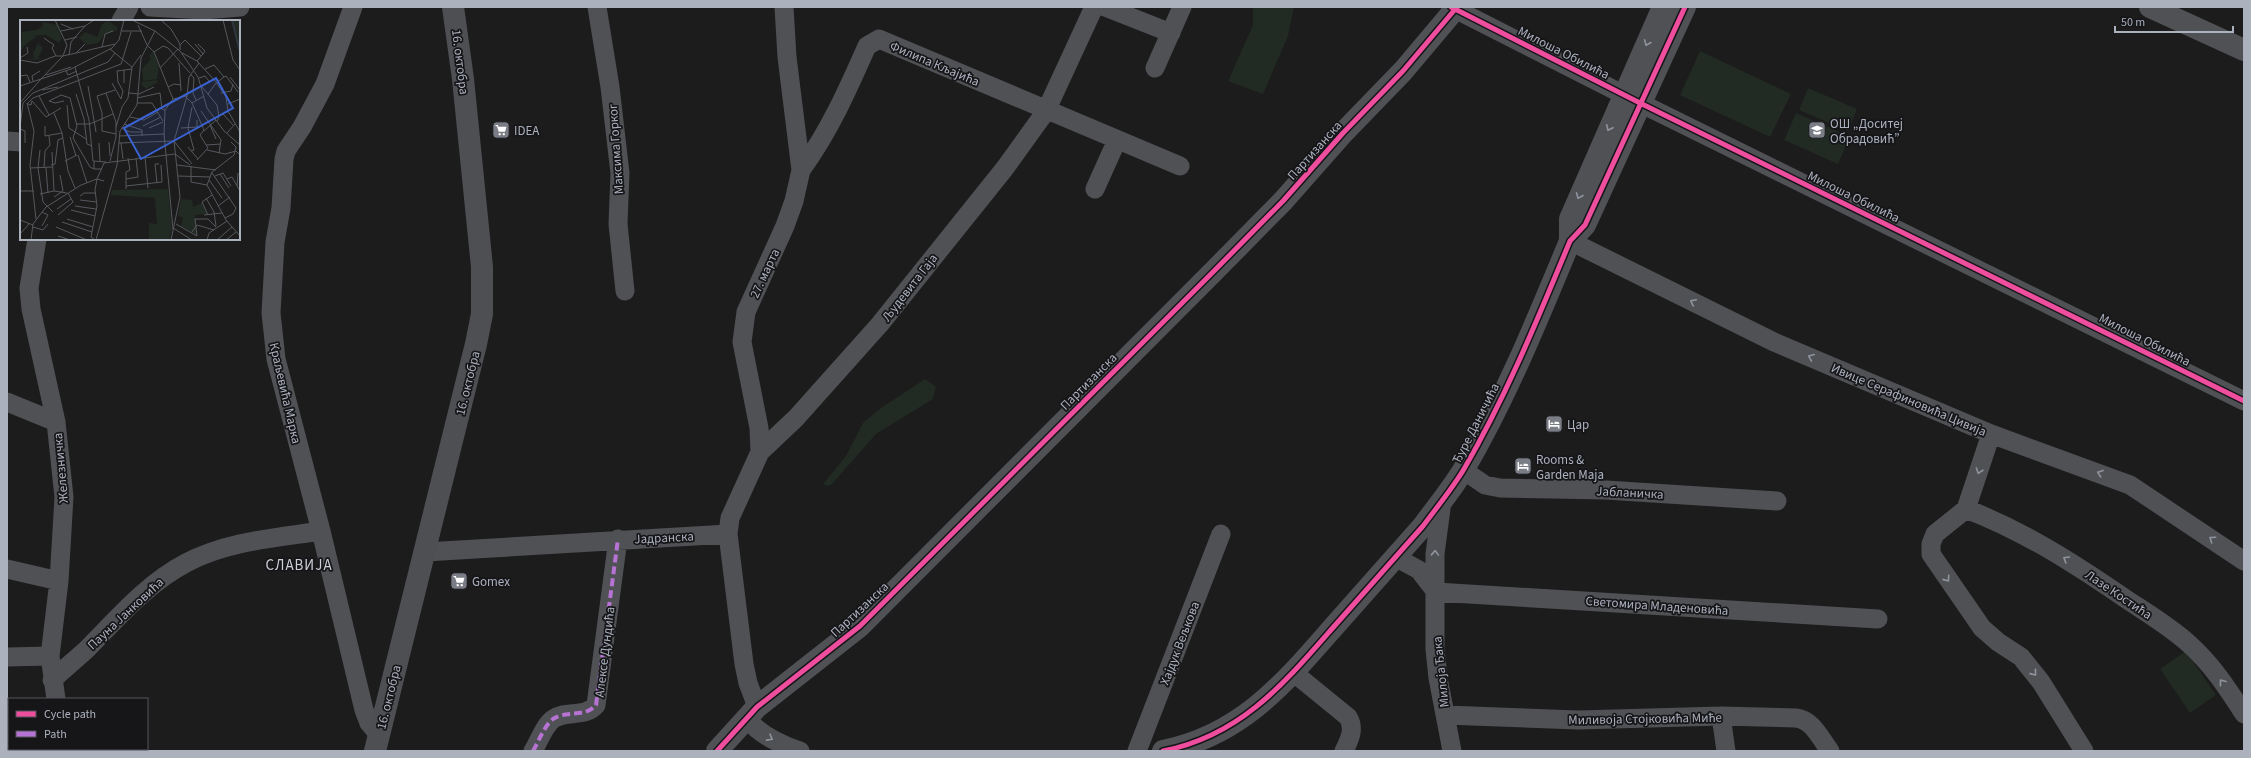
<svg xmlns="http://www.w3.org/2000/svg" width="2251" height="758" viewBox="0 0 2251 758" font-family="'Source Sans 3',sans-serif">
	<rect width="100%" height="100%" fill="#1c1c1c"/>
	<path fill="#212a23" d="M1253 7H1294L1288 36 1263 94 1228 81 1253 25Z
		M1700 51 1791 94 1770 137 1680 95Z
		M1808 88 1857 109 1848 131 1799 110Z
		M1796 113 1850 137 1838 164 1784 140Z
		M925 379 936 387 933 399 876 434 832 484 828 486 823 484 846 456 863 423 881 408Z
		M2186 651 2216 695 2190 713 2160 669Z"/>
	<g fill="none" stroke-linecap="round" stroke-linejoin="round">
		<path stroke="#505155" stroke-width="19" d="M150 7 204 10 240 7
			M353 7 325 84 302 127 286 151 284 159 281 208 275 242 271 313 276 359 321 531 364 710 369 723 379 735
			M597 7 610 87 620 173 618 224 625 291
			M1105 7 1171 33
			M1451 7 1640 103 2244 401
			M121 21 129 7
			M1155 68 1182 7
			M7 141 21 142
			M801 170C829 132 848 89 867 46L879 39 1180 166
			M1095 189 1117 140
			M37 239 29 288 31 309 56 422 64 497 59 581 50 656 56 699
			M1570 241 1774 342 1991 434 2130 485 2244 561
			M7 402 56 422
			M1991 434 1966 509 1935 534 1931 544V554L1982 628 1998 642 2021 657 2041 682 2084 751
			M760 452 796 418 880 324 1005 168 1046 111 1094 7
			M1463 470 1485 485 1500 488 1606 490 1777 501
			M1442 501 1435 554V649L1438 678 1452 751
			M1966 509C2024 531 2075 564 2126 599 2147 613 2169 626 2188 643 2211 663 2228 689 2244 714
			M728 534 730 518 760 452 759 428 742 342 746 312 785 226 794 201 801 170 787 57 784 7
			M425 552 728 534 744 664 748 683 757 707
			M1395 557 1419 570 1436 592
			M7 569 59 581
			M1436 592 1878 619
			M7 657 50 656
			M1294 673 1348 717C1355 728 1350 739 1344 751
			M52 680C63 670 75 660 86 650 117 619 146 584 186 563 227 541 276 538 321 531
			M1445 715 1578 720 1721 716 1796 718C1813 720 1820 738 1830 751
			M1721 716 1726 751
			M746 718C760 735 779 744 800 751
			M68 749 69 751
			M533 751C539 741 544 726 553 719 566 710 585 718 596 705L618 539
			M1137 751 1221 534"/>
		<path stroke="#505155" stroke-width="22" d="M2150 7 2244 50
			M1570 241V219L1663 7
			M717 751 757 707 860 626 1214 271 1283 201 1343 133 1403 71 1457 7
			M1163 751C1239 736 1282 686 1330 631 1361 596 1392 561 1423 526 1437 507 1452 489 1464 469 1506 397 1538 318 1570 241L1585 225 1685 7"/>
		<path stroke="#4e4f53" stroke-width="22" d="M375 751 476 344 482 314V267L463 79 453 7"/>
		<path stroke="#b673d3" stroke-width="4" stroke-dasharray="8 4" stroke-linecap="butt" d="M533 751C539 741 544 726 553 719 566 710 585 718 596 705L618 539"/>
		<defs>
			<path id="cycleway" d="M1451 7 1640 103 2244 401
				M717 751 757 707 860 626 1214 271 1283 201 1343 133 1403 71 1457 7
				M1163 751C1239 736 1282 686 1330 631 1361 596 1392 561 1423 526 1437 507 1452 489 1464 469 1506 397 1538 318 1570 241L1585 225 1685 7"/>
		</defs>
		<use href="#cycleway" stroke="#161619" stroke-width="8"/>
		<use href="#cycleway" stroke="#ef4d9e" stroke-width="5"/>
	</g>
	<defs><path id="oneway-chevron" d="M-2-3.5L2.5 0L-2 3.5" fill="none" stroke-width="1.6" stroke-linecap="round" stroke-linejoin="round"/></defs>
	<g stroke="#90949e">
		<use href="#oneway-chevron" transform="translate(1647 43) rotate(113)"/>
		<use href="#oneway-chevron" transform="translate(1609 128) rotate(115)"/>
		<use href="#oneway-chevron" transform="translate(1579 196) rotate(112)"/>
		<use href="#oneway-chevron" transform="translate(1693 302) rotate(-154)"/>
		<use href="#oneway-chevron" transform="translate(1811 357) rotate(-157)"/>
		<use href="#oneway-chevron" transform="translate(1979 471) rotate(109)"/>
		<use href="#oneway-chevron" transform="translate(2100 473) rotate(-160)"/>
		<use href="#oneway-chevron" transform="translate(2212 539) rotate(-146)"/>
		<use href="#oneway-chevron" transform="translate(1435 553) rotate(-88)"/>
		<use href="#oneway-chevron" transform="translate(2066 559) rotate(-149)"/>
		<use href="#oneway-chevron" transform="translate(1947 579) rotate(55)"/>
		<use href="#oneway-chevron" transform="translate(2034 673) rotate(51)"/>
		<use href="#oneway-chevron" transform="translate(2222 682) rotate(-127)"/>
		<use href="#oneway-chevron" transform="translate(770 738) rotate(29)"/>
	</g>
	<defs>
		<symbol id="supermarket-square" viewBox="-11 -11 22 22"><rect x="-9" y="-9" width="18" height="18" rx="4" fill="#7a7d85" stroke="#161619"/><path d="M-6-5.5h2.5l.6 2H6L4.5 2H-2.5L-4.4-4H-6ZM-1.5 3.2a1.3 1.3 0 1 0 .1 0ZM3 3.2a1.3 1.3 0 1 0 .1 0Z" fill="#fff"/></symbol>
		<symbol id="school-square" viewBox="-11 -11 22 22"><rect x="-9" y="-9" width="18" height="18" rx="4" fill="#7a7d85" stroke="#161619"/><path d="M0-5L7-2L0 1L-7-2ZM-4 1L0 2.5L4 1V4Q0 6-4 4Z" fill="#fff"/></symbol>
		<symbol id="hotel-square" viewBox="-11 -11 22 22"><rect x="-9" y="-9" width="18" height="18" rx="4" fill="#7a7d85" stroke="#161619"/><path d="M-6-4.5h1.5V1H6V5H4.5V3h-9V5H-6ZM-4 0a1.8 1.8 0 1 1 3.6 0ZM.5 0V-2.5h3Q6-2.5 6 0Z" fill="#fff"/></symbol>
	</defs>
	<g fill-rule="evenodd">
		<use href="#supermarket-square" x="491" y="120" width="20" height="20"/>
		<use href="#school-square" x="1807" y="120" width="20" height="20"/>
		<use href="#hotel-square" x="1544" y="414" width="20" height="20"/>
		<use href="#hotel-square" x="1513" y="456" width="20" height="20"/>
		<use href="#supermarket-square" x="449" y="571" width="20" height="20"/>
	</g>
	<g text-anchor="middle" stroke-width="3.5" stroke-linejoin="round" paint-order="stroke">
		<g font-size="13" fill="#acb1be" stroke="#161619">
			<text transform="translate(1564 52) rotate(27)" y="5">Милоша Обилића</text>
			<text transform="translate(461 62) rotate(83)" y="5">16. октобра</text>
			<text transform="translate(935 63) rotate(23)" y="5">Филипа Кљајића</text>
			<text transform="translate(615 149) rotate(-94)" y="5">Максима Горког</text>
			<text transform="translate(1314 150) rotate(-48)" y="5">Партизанска</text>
			<text transform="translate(1854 196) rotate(26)" y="5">Милоша Обилића</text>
			<text transform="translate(764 273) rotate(-65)" y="5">27. марта</text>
			<text transform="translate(909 287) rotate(-52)" y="5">Људевита Гаја</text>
			<text transform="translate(2145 339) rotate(27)" y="5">Милоша Обилића</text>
			<text transform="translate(1088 381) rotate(-45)" y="5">Партизанска</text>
			<text transform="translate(467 383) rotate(-76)" y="5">16. октобра</text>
			<text transform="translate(286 393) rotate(77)" y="5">Краљевића Марка</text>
			<text transform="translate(1909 399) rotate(23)" y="5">Ивице Серафиновића Цивија</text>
			<text transform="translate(1475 423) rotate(-63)" y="5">Ђуре Даничића</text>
			<text transform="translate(60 468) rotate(-95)" y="5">Железничка</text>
			<text transform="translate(1630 492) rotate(3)" y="5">Јабланичка</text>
			<text transform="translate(664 537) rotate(-3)" y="5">Јадранска</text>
			<text transform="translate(2119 594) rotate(34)" y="5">Лазе Костића</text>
			<text transform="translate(1657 605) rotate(4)" y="5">Светомира Младеновића</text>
			<text transform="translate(859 609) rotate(-43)" y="5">Партизанска</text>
			<text transform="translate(125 613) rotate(-43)" y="5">Пауна Јанковића</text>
			<text transform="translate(1179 643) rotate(-69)" y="5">Хајдук Вељкова</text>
			<text transform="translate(604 652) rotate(-83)" y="5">Алексе Дундића</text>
			<text transform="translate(1440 672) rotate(-96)" y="5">Милоја Ђака</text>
			<text transform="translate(388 697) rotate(-76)" y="5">16. октобра</text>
			<text transform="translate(1645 718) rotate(-1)" y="5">Миливоја Стојковића Миће</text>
		</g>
		<g font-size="13" fill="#acb1be" stroke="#161619" text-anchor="start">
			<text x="1830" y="128">ОШ „Доситеј<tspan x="1830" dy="15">Обрадовић”</tspan></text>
			<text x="514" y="135">IDEA</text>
			<text x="1567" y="429">Цар</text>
			<text x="1536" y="464">Rooms &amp;<tspan x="1536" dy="15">Garden Maja</tspan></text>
			<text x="472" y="586">Gomex</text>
		</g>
		<g font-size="15" letter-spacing="1" fill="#ced0d9" stroke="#161619">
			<text x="299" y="570">СЛАВИЈА</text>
		</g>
	</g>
	<g transform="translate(20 20)">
		<rect width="220" height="220" fill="#1c1c1c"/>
		<path d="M212 0H220V31H219ZM88 1 97 7V11L86 13 78 23 67 25 59 18 65 12 77 17 82 4ZM23 2 37 5 42 18 39 23 26 15H18L3 27 0 34 2 12 16 10 22 7ZM18 23 23 28 18 38 24 39 8 40 14 38 13 34ZM133 32 139 47 137 59 123 61 122 49 131 39 129 35ZM137 60 138 62 126 69 121 64 122 62ZM148 169 152 209 149 220H129V203L137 204 135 178 91 175 92 170ZM161 179 172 180 173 187 182 183 187 194 175 195 177 215 161 206 163 198 158 196Z" fill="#212a23"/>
		<path fill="none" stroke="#2d363f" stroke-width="2" d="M212 0 220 32"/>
		<path fill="none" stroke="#56585d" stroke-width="1" d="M35 0 47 25 43 36M112 0 135 11 160 31 178 57 187 88 204 111 220 125M141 0 151 9 160 24V30M203 0 213 40 220 50M41 4 53 9M118 5 127 25M41 11 65 6 74 0M102 11H122M24 18 34 25 32 28 36 36M45 20 57 17M175 24 183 34 177 41M178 24 185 31 183 34M127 25 134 32 153 79M160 25 165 20 181 36M82 27 85 14 93 11M90 29 112 47M134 32 143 26 148 28 170 53M56 33 65 24M162 33 177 41 196 62 206 77 208 91 220 112M49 35 51 22 65 6M0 38 8 33 7 27M0 40 17 43 35 36H43M159 43 161 71M55 47 69 100 73 141 86 142M140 48 158 29M185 49 194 45 204 57 196 63M104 50V63M46 51 48 55 57 51M170 54 174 58 173 73 176 80M26 55 51 47M0 56 7 55 10 62M204 57 206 56 218 72M210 57 220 70M179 58 185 56 189 61M13 61 12 56 20 51M92 63 101 79M0 66 21 59 43 36 95 24M68 66 76 112M148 67 154 64 161 65M182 67 197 85 199 97 197 101M22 70 38 67M86 73 77 76 82 93V111L96 114M109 73 119 74 134 67M201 73 211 71 213 64M56 74 64 99 67 124 72 126M188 74 196 63M19 76 29 95M166 77 172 83 184 76M117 78 140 73 142 89 145 90M101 79 103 71 98 62 97 51 112 49M153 79 167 76M29 81 41 75 50 78 57 106 53 118 70 147 74 149M29 81 35 83 44 81M0 83 21 59 51 49 92 28 99 20 104 0M7 83 14 111 10 145 16 199M117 83H132L143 101M172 83 184 110 180 115 188 128 177 140M7 84 13 78 101 44 111 12M8 84 11 85 12 81 26 97 41 88M208 84 220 79M47 85 49 108 66 119M181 91 201 120 199 133M34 93 42 113 48 151 55 168M203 94 213 105M110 97 124 100 138 92M57 104H70L93 94M104 104 122 110V116M190 105 196 119M25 106V116L42 113M123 106 141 97M96 107 102 87 108 78 112 47 121 35M0 108 3 83 13 73 88 42 95 33M101 108 110 112H122M129 108 143 102M161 108 177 107V100M0 109 5 111V123M184 111 196 100M207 113 215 104M144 114 153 209M144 115 145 90 153 79M99 116 144 114M50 117 56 136M154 121 172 144M89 122 90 136M79 123 80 141M99 123 154 121M101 123 103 139M186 125 201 124M168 127 178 139M187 130 205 134 216 131 220 135M171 131 174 130 168 108 172 87M32 132 34 171M155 134 170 145M58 135 67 163M125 137 128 168M45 141 57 135M74 141V149H82M90 141 96 117V102L86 73 95 70M31 145 35 144 38 120 43 118M157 145 196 150M171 146V162L187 165 206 200 220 216M10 148 32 147M18 148 23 182 33 192M18 148 20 130M24 148 25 131 30 125 29 116M26 148 28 173M192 153 216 188 213 194 205 198M200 154 209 168M158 156 190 157M195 156 203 153 211 166M106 159 118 157 116 138M207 159 212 157 220 171M189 160 202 178M137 163 135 144H139M187 165 192 152 214 135 216 127 211 122M106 166 142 162 141 145M217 166 218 153M106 169V152L110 150 108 138M0 171H14M20 174 34 171 47 173M60 176 64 173H76M34 177 43 171 40 155M186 178 194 192 196 206M60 180 77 182M55 186 76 189M198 186 210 177M37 189 51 179M51 190 75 196M22 192 28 195 22 206M38 195 53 182 48 173M184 195 202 193M188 195 182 182 192 175M47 199 73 207M0 200 13 205M42 202 72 212M156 204 177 216M13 207 23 210 28 204M36 207 67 220M153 208 172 220M172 212 177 205 194 210M0 214 9 204M38 216 50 220M177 216 175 199H188L196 207M11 220 13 204 26 187 61 165 77 159 84 143 155 134M75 220 71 217 77 186 75 170 77 159 84 161M76 220 97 145 100 111 117 85 121 38 135 11M151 220 160 177 154 121 167 76 169 57 179 43M187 220 189 213 207 201M197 220 212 207M206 220 216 212"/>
		<path fill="#3a62d3" fill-opacity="0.15" stroke="#3a62d3" stroke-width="2" d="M196 58 213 88 121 139 104 108Z"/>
		<rect width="220" height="220" fill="none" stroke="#acb1be" stroke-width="2"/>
	</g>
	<rect width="2251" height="758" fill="none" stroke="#acb1be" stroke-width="16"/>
	<rect x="8" y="698" width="140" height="52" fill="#161619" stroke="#52545b"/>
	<rect x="16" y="711" width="20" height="6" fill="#ef4d9e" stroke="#52545b"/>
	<text x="44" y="718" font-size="12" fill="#acb1be">Cycle path</text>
	<rect x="16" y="731" width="20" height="6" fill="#b673d3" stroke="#52545b"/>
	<text x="44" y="738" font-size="12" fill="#acb1be">Path</text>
	<path d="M2115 26v6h118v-6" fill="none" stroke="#acb1be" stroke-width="2"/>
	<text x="2121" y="26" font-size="12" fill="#acb1be" stroke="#161619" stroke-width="3" paint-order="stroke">50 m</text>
</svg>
